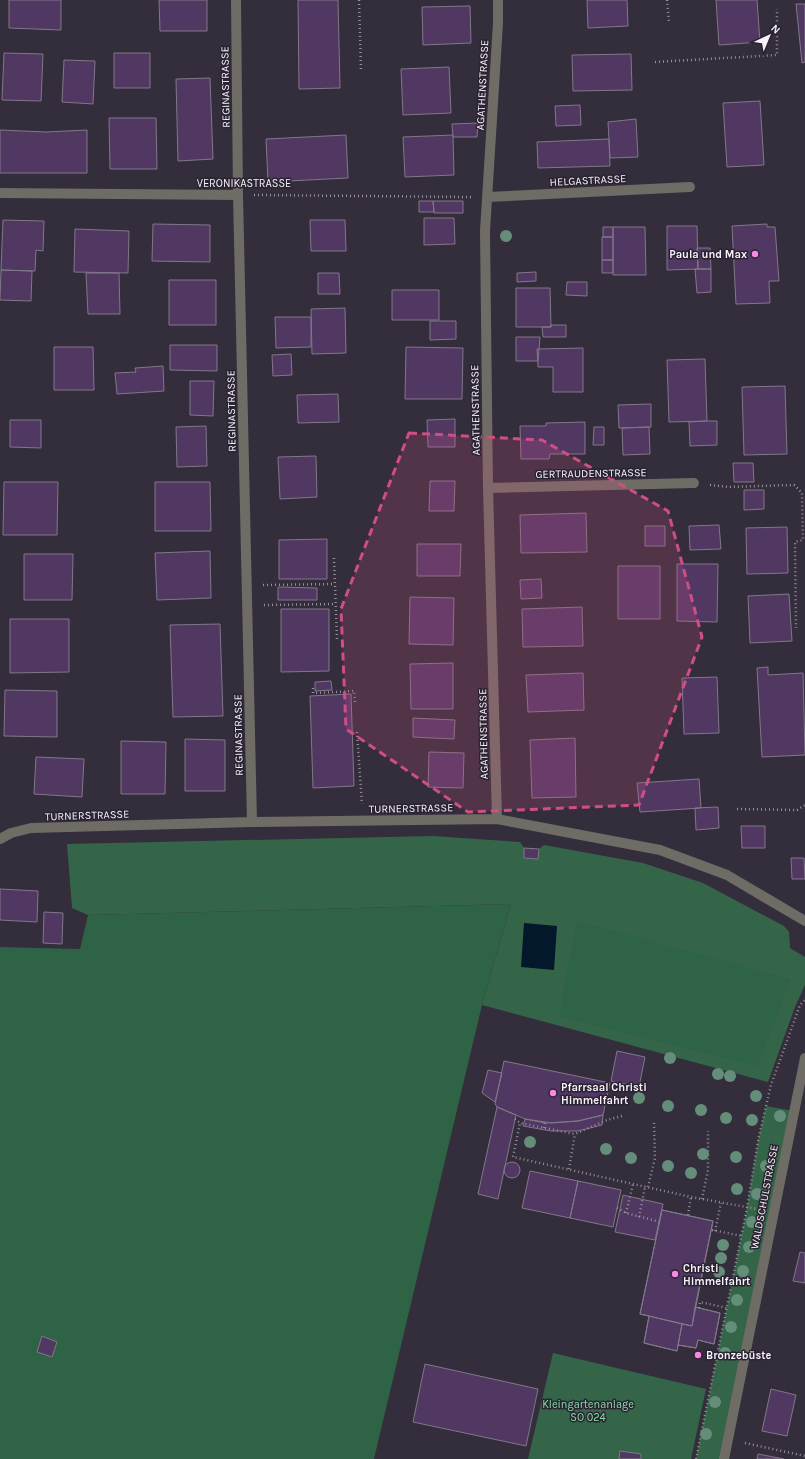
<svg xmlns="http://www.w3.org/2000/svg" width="805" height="1459" viewBox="0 0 805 1459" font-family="Karla,sans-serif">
	<rect width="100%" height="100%" fill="#342d3b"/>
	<path fill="#346548" d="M433 836 520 842 524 848V858L538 859 539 849 544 845 643 863 703 883 784 926 789 932 790 948 805 957V985L795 1007 768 1082 482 1005 511 904 88 915 72 908 67 844Z
		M766 1106 794 1111 724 1459H696L747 1208 758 1141Z
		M553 1353 706 1389 691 1459H528Z"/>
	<path fill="#2e6345" d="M511 904 482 1005 374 1459H0V947L80 949 88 915Z
		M577 921 790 979 758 1066 559 1016Z"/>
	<path fill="#03192b" d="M524 923 557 926 554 970 521 967Z"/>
	<path fill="#503863" stroke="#807888" d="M9 0H61V30L9 28Z
		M159 0H207V31H160Z
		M298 0H338L340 88 299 89Z
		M587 0H627L628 26 588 28Z
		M716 0H757L760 42 719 45Z
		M796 4H805V62L802 63Z
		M470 6 471 43 423 45 422 7Z
		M4 53 43 54 41 101 2 100Z
		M114 53H150V88H114Z
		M631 54 632 90 573 91 572 55Z
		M64 60 95 61 93 104 62 102Z
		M449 67 451 113 403 115 401 69Z
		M210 78 213 159 178 161 176 79Z
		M760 101 764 165 727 167 723 103Z
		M580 105 581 125 556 126 555 106Z
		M109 118H156L157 169H110Z
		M636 119 638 157 610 158 608 122Z
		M478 123 477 137H453L452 124Z
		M0 130 46 132 87 130V173H0Z
		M346 135 348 178 268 182 266 139Z
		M453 135 454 175 405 177 403 137Z
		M609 139 610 166 538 168 537 142Z
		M419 201H433L434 212H419Z
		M433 201H463V213H434Z
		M424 218H454L455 244 424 245Z
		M3 220 44 221 43 251 36 250 35 271 1 270Z
		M310 220H345L346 251H311Z
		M153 224 210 225V262L152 261Z
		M767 224V227H775L779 281H769L770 303 736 304 732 226Z
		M667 226H697L698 269 667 270Z
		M603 227H613V237H603Z
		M613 227H645L646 275H613Z
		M75 229 129 231 128 273 74 272Z
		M602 237H613V260H602Z
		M697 248H710L711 269H698Z
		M602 260H613V273H602Z
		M695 269H711V292L697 293Z
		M1 270 32 271 31 301 0 300Z
		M536 272V281L517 282V273Z
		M86 273H119L120 314H88Z
		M318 273H339L340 294H318Z
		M169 280H216V325H169Z
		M567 282H587V296L566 295Z
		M516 288H550L551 327H516Z
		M392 290H439V320H392Z
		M345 308 346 353 312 354 311 309Z
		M275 317H311V347L276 348Z
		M430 321H456V339L430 340Z
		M551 325H566V337H543L542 327H551Z
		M516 337H540L538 361H516Z
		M170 345H217V371L170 370Z
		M54 347H93L94 390H54Z
		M406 347 463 348 462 399H405Z
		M583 348V392H553V367H538L537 349Z
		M291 354 292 375 273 376 272 355Z
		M705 359 707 421 669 422 667 360Z
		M163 366 164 391 117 394 115 373 136 372 135 368Z
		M190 381H214L213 416 190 415Z
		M785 386 787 454 744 455 742 387Z
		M338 394 339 422 298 423 297 395Z
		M651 404V427L619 428 618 405Z
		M455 419V447H428L427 420Z
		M10 420H41V448L10 447Z
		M707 421H717V445L690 446 689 422Z
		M585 422V454H550L549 459H521L520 426H546V423Z
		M206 426 207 466 177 467 176 427Z
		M594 427H604V445H593Z
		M649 427 650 454 623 455 622 428Z
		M316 456 317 497 280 499 278 457Z
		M733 463H753L754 482H734Z
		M430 481H455L454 511H429Z
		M4 482H58L57 535H3Z
		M155 482H210L211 531H155Z
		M744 490H764V509L744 510Z
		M586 513 587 552 521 553 520 515Z
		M719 525 721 549 690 550 689 526Z
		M645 526H665V546H645Z
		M787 527 788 573 747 574 746 528Z
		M327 539V579H279V540Z
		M417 544H461L460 576H417Z
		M210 551 211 598 157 600 155 553Z
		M24 554H73L72 600H24Z
		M677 564H718L717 622 677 621Z
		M618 566H660V619H618Z
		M541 579 542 598 521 599 520 580Z
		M278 587 317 588V600H278Z
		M789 594 792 641 750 643 748 596Z
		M410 597 454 598 453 645 409 644Z
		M582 607 583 646 523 647 522 609Z
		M281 609H329V671L281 672Z
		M10 619H69V672L10 673Z
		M220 624 223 716 173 717 170 625Z
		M453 663V709H411L410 664Z
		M768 667V675L803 673 805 755 762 757 757 668Z
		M583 673 584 710 528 712 526 675Z
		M717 677 719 733 684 734 682 678Z
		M331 681 332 690 315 691V682Z
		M5 690 57 691V737L4 736Z
		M351 694 354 786 313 788 310 696Z
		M413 718 455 720 454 739 413 737Z
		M575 738 576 797 532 798 530 740Z
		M185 739 225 740V791H185Z
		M121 741 166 742 165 794H121Z
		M429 752 464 753 463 788 428 787Z
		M36 757 84 759 82 797 34 794Z
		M699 779 701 808 640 812 637 783Z
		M718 807 719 828 696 830 695 808Z
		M741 826H765V848H742Z
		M524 848 539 849 538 859 524 858Z
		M791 858H804L805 879H792Z
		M0 889 38 891 37 922 0 920Z
		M44 912 63 913 62 944 43 943Z
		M617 1051 645 1057 639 1087 611 1081Z
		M504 1061 610 1083 603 1115 578 1121 545 1123 525 1119 497 1107 495 1104Z
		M488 1070 502 1073 495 1102 482 1093Z
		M497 1107 516 1115 498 1199 478 1194Z
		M603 1115 602 1125 578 1131H551L523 1126 525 1119 552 1123 578 1121Z
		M504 1170a8 8 0 1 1 16 0a8 8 0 1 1-16 0Z
		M530 1171 578 1181 570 1218 522 1208Z
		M578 1181 621 1190 613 1227 570 1218Z
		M623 1195 663 1204 655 1240 615 1232Z
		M662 1210 713 1221 695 1307 720 1313 714 1344 698 1340 696 1348 678 1345 677 1351 644 1343 649 1316 640 1314Z
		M662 1210 713 1221 692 1326 640 1314Z
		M800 1252 805 1253V1283L793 1281Z
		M695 1307 720 1313 714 1344 698 1340 696 1348 678 1345 682 1324 692 1326Z
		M649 1316 682 1324 677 1351 644 1343Z
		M42 1336 57 1342 52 1357 37 1352Z
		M425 1364 538 1389 526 1446 413 1422Z
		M771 1389 796 1395 787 1436 762 1431Z
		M620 1451 641 1454V1459H619Z
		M758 1454 784 1459H757Z"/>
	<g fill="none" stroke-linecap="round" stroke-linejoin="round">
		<path stroke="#958f9a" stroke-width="2.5" stroke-dasharray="1 3" stroke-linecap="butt" d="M359 0 361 69
			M667 0 669 22
			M655 62 777 55V9
			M254 195 471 197
			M710 485 729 487 794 485 802 493 803 540 795 542 796 628
			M334 558 337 640
			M263 585 335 584
			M264 605 335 604
			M313 688V693L354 691 355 702
			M357 732 362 804
			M737 809 797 810 805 805
			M622 1116 607 1120 575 1134 520 1123 513 1157 691 1197 757 1209
			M515 1119 520 1123
			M544 1128 545 1123
			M569 1169 575 1134
			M648 1187 655 1158 654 1122
			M702 1199 708 1170V1131
			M617 1208 626 1213 660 1222
			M626 1213 633 1184
			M688 1215 691 1197
			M639 1217 645 1187
			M712 1230 742 1236
			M715 1231 721 1203
			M699 1308 700 1302 727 1308
			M745 1443 805 1456
			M696 1459 747 1208 758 1141 766 1106 771 1085 800 1005 805 1000"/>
		<path stroke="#6f6c65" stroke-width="10" d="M236 0 238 195 252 822
			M0 193 238 195
			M488 197 690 187
			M488 488 694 483
			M497 819 488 488 485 231 498 23V0
			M0 839 11 833 31 828 252 822 497 819 660 850 727 875 805 921
			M724 1459 805 1058"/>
	</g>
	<g fill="#658e7a">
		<circle cx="506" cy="236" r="6"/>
		<circle cx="670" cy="1058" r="6"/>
		<circle cx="718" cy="1074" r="6"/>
		<circle cx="730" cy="1076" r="6"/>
		<circle cx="756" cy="1096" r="6"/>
		<circle cx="639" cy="1098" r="6"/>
		<circle cx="668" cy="1106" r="6"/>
		<circle cx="701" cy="1110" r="6"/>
		<circle cx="780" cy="1116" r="6"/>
		<circle cx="726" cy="1118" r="6"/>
		<circle cx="752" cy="1120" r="6"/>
		<circle cx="530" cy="1142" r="6"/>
		<circle cx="606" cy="1149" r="6"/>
		<circle cx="703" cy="1154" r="6"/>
		<circle cx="736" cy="1157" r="6"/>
		<circle cx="631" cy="1158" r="6"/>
		<circle cx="668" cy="1166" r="6"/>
		<circle cx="766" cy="1166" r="6"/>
		<circle cx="691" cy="1173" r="6"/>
		<circle cx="737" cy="1189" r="6"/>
		<circle cx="757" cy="1194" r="6"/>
		<circle cx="752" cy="1222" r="6"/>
		<circle cx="723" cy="1245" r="6"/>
		<circle cx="749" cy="1247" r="6"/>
		<circle cx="721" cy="1258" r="6"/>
		<circle cx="743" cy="1271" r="6"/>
		<circle cx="719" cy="1272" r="6"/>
		<circle cx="737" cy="1300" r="6"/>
		<circle cx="731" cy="1327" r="6"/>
		<circle cx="725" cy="1353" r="6"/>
		<circle cx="715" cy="1402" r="6"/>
		<circle cx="706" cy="1434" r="6"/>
	</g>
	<path fill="#cf4e83" fill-opacity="0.2" stroke="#cf4e83" stroke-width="3" stroke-dasharray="8 5" stroke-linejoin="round" d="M409 433 542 440 668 511 702 637 639 805 468 812 346 729 341 609Z"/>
	<g fill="#fa87e6" stroke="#2a2331" stroke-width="1.5">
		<circle cx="755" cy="254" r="4"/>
		<circle cx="553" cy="1093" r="4"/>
		<circle cx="675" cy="1274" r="4"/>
		<circle cx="698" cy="1355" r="4"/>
	</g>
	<g text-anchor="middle" stroke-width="3" stroke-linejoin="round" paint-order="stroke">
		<g font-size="11" fill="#f7f2fb" stroke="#2a2331">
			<text transform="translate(482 85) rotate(-87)" y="4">AGATHENSTRASSE</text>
			<text transform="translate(225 87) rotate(-91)" y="4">REGINASTRASSE</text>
			<text transform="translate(588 180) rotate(-3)" y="4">HELGASTRASSE</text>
			<text x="244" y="187">VERONIKASTRASSE</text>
			<text transform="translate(475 410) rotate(-91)" y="4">AGATHENSTRASSE</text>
			<text transform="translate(231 411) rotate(-91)" y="4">REGINASTRASSE</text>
			<text transform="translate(591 473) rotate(-1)" y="4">GERTRAUDENSTRASSE</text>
			<text transform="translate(483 734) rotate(-91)" y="4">AGATHENSTRASSE</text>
			<text transform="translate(238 735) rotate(-91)" y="4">REGINASTRASSE</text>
			<text transform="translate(411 808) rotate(-1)" y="4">TURNERSTRASSE</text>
			<text transform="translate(87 815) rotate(-2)" y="4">TURNERSTRASSE</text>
			<text transform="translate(764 1197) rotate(-79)" y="4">WALDSCHULSTRASSE</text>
		</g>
		<g font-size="11" font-weight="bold" fill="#f7f2fb" stroke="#2a2331" text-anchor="start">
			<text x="747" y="258" text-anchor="end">Paula und Max</text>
			<text x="561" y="1091">Pfarrsaal Christi<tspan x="561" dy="13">Himmelfahrt</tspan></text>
			<text x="683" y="1272">Christi<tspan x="683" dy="13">Himmelfahrt</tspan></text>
			<text x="706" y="1359">Bronzebüste</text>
		</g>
		<g font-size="11" fill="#8ddead" stroke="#2a2331">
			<text x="588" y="1408">Kleingartenanlage<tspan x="588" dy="13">SO 024</tspan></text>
		</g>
	</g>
	<g transform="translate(769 36) rotate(44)" stroke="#2a2331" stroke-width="3" paint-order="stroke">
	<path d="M0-3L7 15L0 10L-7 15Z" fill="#f7f2fb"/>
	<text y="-6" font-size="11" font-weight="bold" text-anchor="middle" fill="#f7f2fb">N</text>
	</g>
</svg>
